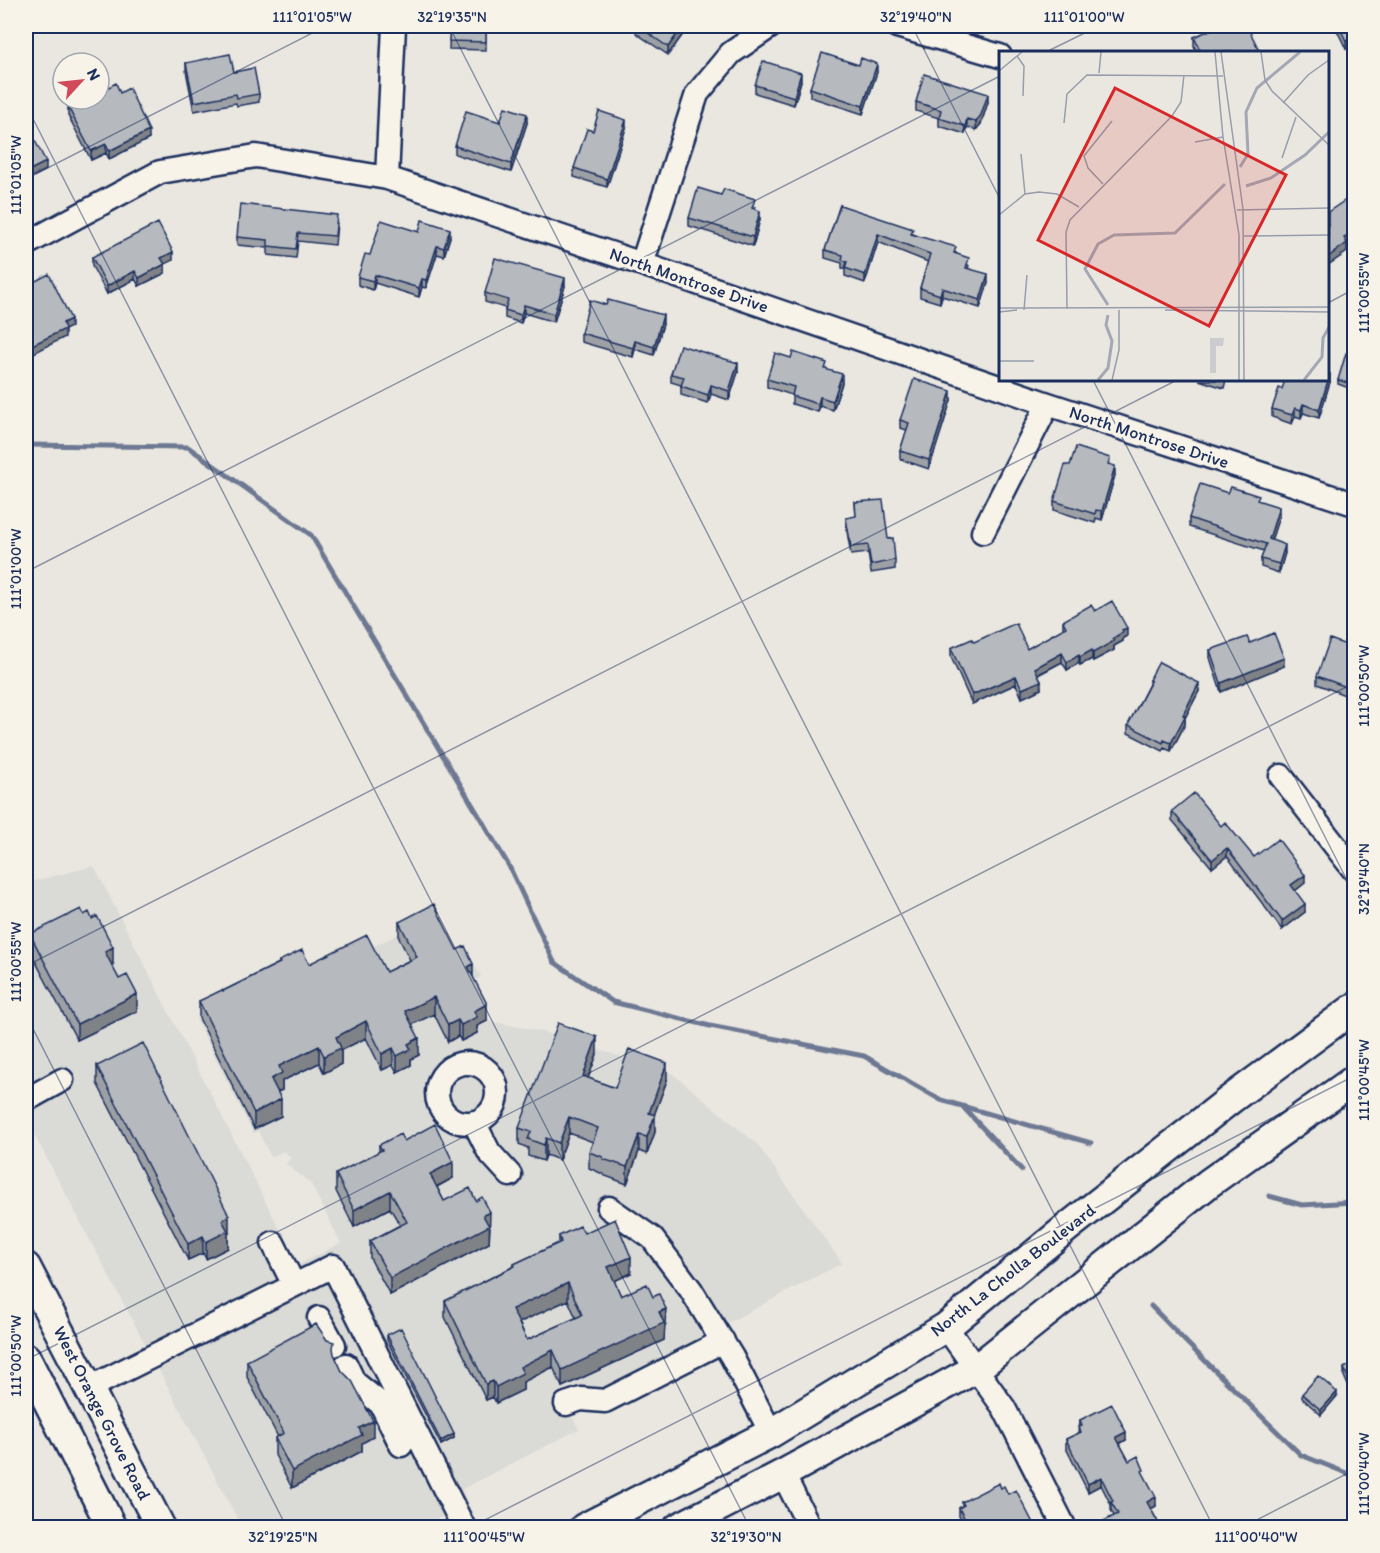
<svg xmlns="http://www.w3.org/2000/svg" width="1380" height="1553" viewBox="0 0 1380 1553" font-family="Itim,sans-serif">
	<rect width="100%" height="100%" fill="#eae7e0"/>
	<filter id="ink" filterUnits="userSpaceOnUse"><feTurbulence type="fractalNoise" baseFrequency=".0167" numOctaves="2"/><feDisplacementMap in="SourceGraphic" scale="12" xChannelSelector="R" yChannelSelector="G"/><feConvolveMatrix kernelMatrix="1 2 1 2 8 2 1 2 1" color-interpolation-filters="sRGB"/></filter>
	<g filter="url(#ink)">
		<path fill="#dadad6" d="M94 866 298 1265 341 1243 311 1184 286 1164 291 1158 284 1151 271 1157 258 1131 253 1133 196 1019 310 961 317 975 436 915 462 965 472 960 481 977 471 982 489 1021 543 1032 672 1073 757 1144 842 1263 605 1387 598 1388 579 1385 566 1388 558 1392 579 1429 462 1489 468 1504 422 1527H242L26 1119V883Z"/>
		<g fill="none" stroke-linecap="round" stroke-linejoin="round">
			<path stroke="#6d7892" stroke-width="5" d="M26 445 188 447 311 535 509 866 554 962 613 1002 710 1026 864 1056 941 1100 1091 1143
				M962 1106 1022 1170
				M1269 1196 1302 1205 1354 1202
				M1151 1306 1188 1344 1301 1455 1354 1476"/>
			<defs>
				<path id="minor" d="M897 26 1000 56
					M387 178 394 26
					M26 244 160 172 256 156 387 178 642 264 1048 404 1354 504
					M642 264 697 94 731 53 771 26
					M983 532 1048 404
					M1281 776 1354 870
					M437 1093a30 30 0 1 1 60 0a30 30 0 1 1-60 0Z
					M26 1100 62 1080
					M474 1122 489 1152 510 1175
					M609 1208 652 1238 691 1290 732 1357 771 1433
					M273 1243 294 1285
					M319 1318 334 1345
					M946 1327 1004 1408 1065 1528
					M346 1365 354 1382 381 1404 401 1445
					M89 1388 333 1266 464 1528
					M566 1404 581 1399 605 1401 723 1341
					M783 1474 810 1528"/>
				<path id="major" d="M26 1267 161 1528
					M26 1358 112 1528
					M584 1528 771 1433 946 1327 1069 1226 1231 1099 1354 1008
					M678 1528 783 1474 977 1368 1209 1183 1354 1080"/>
			</defs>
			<use href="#minor" stroke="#1b2f5e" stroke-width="27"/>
			<use href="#major" stroke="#1b2f5e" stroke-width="33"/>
			<use href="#minor" stroke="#f7f3e8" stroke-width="22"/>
			<use href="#major" stroke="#f7f3e8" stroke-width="28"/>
		</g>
		<path fill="#9da0a4" stroke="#1b2f5e" stroke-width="1.5" fill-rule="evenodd" d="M450 26H486V50L449 49Z
			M636 26H689L668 55 636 33Z
			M1335 26H1354L1346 49Z
			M1194 37 1260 52H1197L1194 46Z
			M186 63 234 72 259 94V102L237 106 236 103 194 111 186 71Z
			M859 65 877 72 863 114 810 97V88Z
			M801 81 794 105 755 93V85Z
			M120 93 149 139 109 159 106 153 91 160 68 115V107Z
			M916 102H988L981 124 976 130 967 127 965 134 939 126V118L916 111Z
			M527 123 511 172 455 154V146Z
			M626 128 607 187 574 177V168Z
			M840 205 913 234 956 253 969 266 968 268 988 283 980 308 942 296 940 303 920 297V288L928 262 878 242 865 283 845 276V269L842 268V263L825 258V250Z
			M755 207 754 209 760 219 753 246 689 226V218Z
			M337 223 335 245 298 241 296 258 268 255V248L237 245V237Z
			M419 232 450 237 444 256 437 254 426 288 422 287 419 297 375 283 373 290 358 285V277L370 255Z
			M92 257 173 260 165 264V273L139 286 135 279 107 294 92 266Z
			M565 286 554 322 524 313 521 323 505 318V308L485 302V293Z
			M663 324 654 355 635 349 633 357 581 342V333Z
			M1354 356V390L1338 384V380Z
			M827 370 842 383 833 410 820 406 818 412 792 404V395L767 387V379Z
			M738 372 729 400 711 394 708 403 681 395V385L671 382V374Z
			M1199 380H1226L1224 388Z
			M1330 382 1319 418 1303 413 1301 418 1295 416 1292 424 1272 417V409L1282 389Z
			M951 400 929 469 900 459V451L907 430 900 428V420Z
			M1110 465 1115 475 1102 520 1096 518 1095 523 1054 510V501Z
			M1228 493 1259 501 1279 516 1271 540 1285 553 1279 573 1261 567V559L1264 551 1189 527V518Z
			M855 502 888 539 895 560V569L871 573 868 553 851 555 846 526V518L856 517Z
			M1095 611 1127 636 1123 638V641L1114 646V650L1093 661 1092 659 1080 665 1079 663 1067 670 1062 662 1038 675 1041 689 1022 698 1016 684 972 704 951 657V648L974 642 1027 649 1063 629V621Z
			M1250 643 1284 666 1221 692 1210 658V650Z
			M1354 648V691L1352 698 1317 684V676Z
			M1149 680 1199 691 1185 718V724L1171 751 1164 748 1163 751 1128 733V725L1149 684Z
			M1172 811 1221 826 1254 857 1305 883 1295 891 1305 912 1282 930 1227 856 1212 868 1172 820Z
			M399 922 457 950 473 978 487 1021 477 1026V1033L461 1041 458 1036 448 1042 434 1014 412 1024 419 1055 411 1059V1065L397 1072 393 1065 382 1070 366 1038 341 1050V1064L324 1073 319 1063 282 1081V1090L277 1092 281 1116 254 1129 199 1018V1001L223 991 279 963V961L386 972 410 960 399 938Z
			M30 934 113 964 111 965 137 1011 77 1040 30 951Z
			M597 1054 588 1078 615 1088 667 1080 654 1115 655 1132 647 1154 639 1151 627 1184 603 1175V1174L589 1168V1152L593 1142 569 1133 559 1160 546 1155 544 1161 528 1156V1148L519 1144V1128Z
			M97 1066 229 1233H228V1248L206 1259 203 1253 188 1260 97 1083Z
			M404 1141 453 1178 437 1187 444 1201 490 1228 489 1243 390 1295 370 1258V1241L400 1225 390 1208 354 1227 336 1191V1174L379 1152V1145Z
			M584 1233 631 1273 614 1281 621 1296 666 1325 664 1326V1340L562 1387 553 1367 523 1382V1390L496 1403 493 1397 486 1400 445 1317V1301L514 1266V1264L559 1243V1236ZM568 1300 576 1318 527 1340 519 1322Z
			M387 1335 454 1438 441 1445 387 1340Z
			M334 1355 373 1437 362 1443V1451L292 1488 275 1455V1438L278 1437 247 1377V1361Z
			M1354 1363 1353 1397 1344 1376V1368Z
			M1302 1394 1337 1396 1321 1415 1302 1398Z
			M1080 1420 1126 1440 1120 1444 1129 1461 1144 1476 1156 1506 1151 1509 1160 1526 1163 1527H1104V1521L1114 1516 1111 1510V1505L1101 1485 1088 1492 1066 1448V1439L1079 1433Z
			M1001 1488 1008 1494 1035 1527H965L959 1516V1508L962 1506V1502Z"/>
		<path fill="#7f8286" stroke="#1b2f5e" stroke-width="1.5" d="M683 26H689L668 55V47Z
			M1354 37V46L1346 49V41Z
			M877 64V72L863 114V106Z
			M801 73V81L794 105V97Z
			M988 94V102L981 124 976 130V122Z
			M527 114V123L511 172V164Z
			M967 119V127L965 134V126Z
			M626 120V128L607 187V179Z
			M149 131V139L109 159V151Z
			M106 144V153L91 160V151Z
			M46 162V170L26 180V172Z
			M760 211V219L753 246V237Z
			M450 229V237L444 256V248Z
			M1354 231V239L1347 244V252L1328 265V257L1344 238Z
			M878 234V242L865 283V275Z
			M437 246V254L426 288V280Z
			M173 252V260L161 266V258Z
			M165 264V273L139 286V278Z
			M135 271V279L107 294V286Z
			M988 274V283L980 308V300Z
			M375 275V283L373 290V281Z
			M565 278V286L554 322V314Z
			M422 279V287L419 297V288Z
			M942 288V296L940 303V295Z
			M524 305V313L521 323V315Z
			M663 315V324L654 355V347Z
			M71 319V327L65 330V337L26 357V348L63 323Z
			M635 341V349L633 357V348Z
			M738 363V372L729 400V391Z
			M842 374V383L833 410V401Z
			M1330 374V382L1319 418V410Z
			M711 385V394L708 403V395Z
			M951 391V400L929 469V460Z
			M820 397V406L818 412V404Z
			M1303 404V413L1301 418V410Z
			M1295 408V416L1292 424V415Z
			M1115 466V475L1102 520V511Z
			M1279 507V516L1269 548V539Z
			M1285 545V553L1279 573V564Z
			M1127 628V636L1123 638V641L1114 646V650L1093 661V653L1122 630Z
			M1092 650V659L1080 665V657Z
			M1062 653V662L1035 676V668Z
			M1079 655V663L1067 670V662Z
			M1284 658V666L1221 692V683Z
			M1016 676V684L972 704V695Z
			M1041 681V689L1022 698V689Z
			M1199 683V691L1185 718V724L1171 751V743L1183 715Z
			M1354 683V691L1352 698V689Z
			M1227 848V856L1212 868V860Z
			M1305 875V883L1291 894V885Z
			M1305 904V912L1282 930V921Z
			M113 947V964L105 968V952Z
			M473 964V981L468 967Z
			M137 994V1011L77 1040V1024Z
			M434 997V1014L405 1028V1011Z
			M487 1004V1021L477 1026V1033L461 1041V1025L474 1011Z
			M458 1020V1036L448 1042V1025Z
			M366 1021V1038L341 1050V1064L324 1073V1056L336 1037Z
			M597 1037V1054L583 1092V1076Z
			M419 1038V1055L411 1059V1065L397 1072V1056L408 1044Z
			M319 1046V1063L282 1081V1090L271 1095V1079L279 1066Z
			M393 1048V1065L382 1070V1054Z
			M667 1063V1080L649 1129V1113Z
			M281 1099V1116L254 1129V1113Z
			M655 1115V1132L647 1154V1137Z
			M569 1117V1133L559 1160V1143Z
			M639 1135V1151L627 1184V1167Z
			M546 1138V1155L544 1161V1145Z
			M453 1162V1178L430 1190V1174Z
			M390 1191V1208L354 1227V1210Z
			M490 1212 489 1243 390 1295V1278L483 1215Z
			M229 1216V1233H228V1248L206 1259V1242L222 1220Z
			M203 1236V1253L188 1260V1244Z
			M631 1257V1273L608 1284V1267Z
			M568 1283V1300L512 1326V1309Z
			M666 1309 664 1340 562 1387V1370Z
			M553 1350V1367L523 1382V1390L496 1403V1387L520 1367Z
			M493 1381V1397L486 1400V1384Z
			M1354 1388V1397H1353V1389Z
			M1337 1392V1396L1321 1415V1410Z
			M373 1421V1437L362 1443V1451L292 1488V1471L359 1428Z
			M1126 1432V1440L1116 1445V1437Z
			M454 1434V1438L441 1445V1441Z
			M1101 1477V1485L1088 1492V1484Z
			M1156 1497V1506L1147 1511V1502Z"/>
		<path fill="#b6babf" stroke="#1b2f5e" stroke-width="1.5" fill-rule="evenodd" d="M450 26H486V42L449 41Z
			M638 26H683L668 47Z
			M1219 26H1247L1260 52H1201L1194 37Z
			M1339 26H1354V37L1346 41Z
			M822 53 859 65 861 58 877 64 863 106 810 88Z
			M230 54 234 72 254 68 259 94 237 98 236 94 194 102 186 63Z
			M763 61 801 73 794 97 755 85Z
			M924 74 988 94 981 115 976 122 967 119 965 126 939 118 941 110 916 102Z
			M116 83 120 93 129 88 149 131 109 151 106 144 91 151 68 107 84 99H99V92Z
			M505 107 527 114 511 164 455 146 466 111 500 122Z
			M599 111 626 120 607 179 574 168 587 129 593 131Z
			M32 135 46 162 26 172V138Z
			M698 188 721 195 724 189 755 199 752 208 760 211 753 237 689 218Z
			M1350 197 1354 204V231L1344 238 1347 243 1328 257V212Z
			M240 204 337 215 335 236 298 233 296 249 268 246V240L237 237Z
			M840 205 913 229 911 234 956 247 954 253 969 258 966 268 988 274 980 300 942 288 940 295 920 288 930 254 878 234 865 275 845 268 847 262 842 260 843 255 825 250Z
			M381 220 419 232 422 220 450 229 444 248 437 246 426 280 422 279 419 288 375 275 373 281 358 277 365 254 370 255Z
			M158 223 173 252 161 258 165 264 139 278 135 271 107 286 92 257Z
			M495 258 565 278 554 314 524 305 521 315 505 310 508 300 485 293Z
			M49 274 71 319 63 323 65 329 26 348V286Z
			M590 300 606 305 608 300 663 315 654 347 635 341 633 348 581 333Z
			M680 345 738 363 729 391 711 385 708 395 681 386 684 377 671 374Z
			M793 352 827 363 825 369 842 374 833 401 820 397 818 404 792 396 794 387 767 379 775 353 791 358Z
			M1346 353 1354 356V385L1338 380Z
			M1328 373 1330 374 1319 410 1303 404 1301 410 1295 408 1292 415 1272 409 1279 388 1282 389 1285 380H1328Z
			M914 379 951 391 929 460 900 451 909 423 900 420Z
			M1076 447 1110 458 1108 464 1115 466 1102 511 1096 510 1095 514 1054 501 1065 465H1070Z
			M1200 484 1228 493 1231 487 1259 496 1257 500 1279 507 1269 539 1285 545 1279 564 1261 559 1266 544 1189 518Z
			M883 500 888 539 893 538 895 560 871 565 868 545 851 547 846 518 856 516 855 502Z
			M1112 601 1127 628 1122 630 1123 632 1112 639 1114 641 1093 653 1092 650 1080 657 1079 655 1067 662 1062 653 1035 668 1041 681 1022 689 1016 676 972 695 951 648 972 639 974 642 1016 623 1027 649 1066 627 1063 621 1091 605 1095 611Z
			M1274 633 1284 658 1221 683 1210 650 1247 637 1250 643Z
			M1330 639 1354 648V683L1352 689 1317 676Z
			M1159 662 1199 683 1183 715 1185 716 1171 743 1164 740 1163 743 1128 725 1151 681 1149 680Z
			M1194 793 1221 826 1225 822 1254 857 1278 839 1305 875 1291 885 1305 904 1282 921 1227 848 1212 860 1172 811Z
			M434 904 457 950 465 946 473 964 468 967 487 1004 474 1011 477 1017 461 1025 458 1020 448 1025 434 997 405 1011 419 1038 408 1044 411 1049 397 1056 393 1048 382 1054 366 1021 336 1037 341 1048 324 1056 319 1046 279 1066 282 1073 271 1079 281 1099 254 1113 199 1001 222 990 223 991 280 963 279 961 302 950 309 964 367 935 386 972 417 957 399 922Z
			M81 909 84 915 89 912 92 919 97 916 113 947 105 952 119 979 127 975 137 994 77 1024 30 934Z
			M558 1023 597 1037 583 1076 615 1088 629 1049 667 1063 649 1113 655 1115 647 1137 639 1135 627 1167 603 1159V1157L589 1152 598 1128 569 1117 559 1143 546 1138 544 1145 528 1139 531 1132 519 1128Z
			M143 1043 229 1216 222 1220 228 1231 206 1242 203 1236 188 1244 97 1066Z
			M435 1124 453 1162 430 1174 444 1201 470 1188 476 1201 482 1197 490 1212 483 1215 489 1226 390 1278 370 1241 407 1222 390 1191 354 1210 336 1174 382 1150 379 1145 400 1134 404 1141Z
			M615 1219 631 1257 608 1267 621 1296 647 1284 653 1297 659 1294 666 1309 659 1312 664 1323 562 1370 553 1350 520 1367 523 1373 496 1387 493 1381 486 1384 445 1301 515 1266 514 1264 561 1242 559 1236 580 1226 584 1233ZM568 1283 582 1315 527 1340 512 1309Z
			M316 1324 327 1340 334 1342 333 1348 334 1354 342 1371 352 1381 373 1421 359 1428 362 1435 292 1471 275 1438 284 1433 247 1361Z
			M401 1328 454 1434 441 1441 387 1335Z
			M1354 1363V1388L1353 1389 1344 1368Z
			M1318 1376 1337 1392 1321 1410 1302 1394Z
			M1112 1404 1126 1432 1116 1437 1129 1461 1138 1456 1144 1470 1142 1471 1156 1497 1147 1502 1160 1526 1161 1525 1163 1527H1107L1104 1521 1118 1514 1111 1502 1113 1501 1101 1477 1088 1484 1066 1439 1081 1432 1079 1427 1082 1426 1080 1420Z
			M999 1483 1001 1488 1004 1486 1008 1494 1016 1490 1035 1527H969L959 1508 964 1505 962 1502Z
			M1171 1524 1173 1527H1165Z"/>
	</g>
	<path fill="none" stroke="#1b2f5e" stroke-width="1.5" stroke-opacity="0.45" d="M449 26 1214 1528M912 26 1000 199M1046 52 1099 26M26 105 750 1528M26 179 326 26M1328 303 1354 289M1093 380 1354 894M26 572 1000 76M26 966 1177 380M26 1015 287 1528M26 1360 1354 683M469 1528 1354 1076M1241 1528 1354 1470"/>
	<g text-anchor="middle" stroke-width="6" stroke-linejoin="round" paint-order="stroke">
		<g font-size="18" fill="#1b2f5e" stroke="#f7f3e8">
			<text transform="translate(689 280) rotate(19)" y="6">North Montrose Drive</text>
			<text transform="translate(1149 437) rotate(18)" y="6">North Montrose Drive</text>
			<text transform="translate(1013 1270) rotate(-38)" y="6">North La Cholla Boulevard</text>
			<text transform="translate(102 1413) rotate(63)" y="6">West Orange Grove Road</text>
		</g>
	</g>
	<g transform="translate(999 51)">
		<rect width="330" height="330" fill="#eae7e0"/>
		<path d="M211 287H225L224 295H217V322H211Z" fill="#cbcccd"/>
		<path fill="none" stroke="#a3a8b4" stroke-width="3" d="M241 116 249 103 247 61 258 37 301 1M247 135 272 127 306 104 330 81M109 254 86 218 99 193 115 184 176 182 226 133M99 329 109 317 113 290 107 274 109 264M305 329 323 306 324 287 330 276"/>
		<path fill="none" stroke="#979dac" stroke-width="1.5" d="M216 1 224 86 240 184V329M222 1 244 158 245 329M262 1 266 29 273 40 330 94M18 5 25 15 24 45M0 20 23 1M100 22 102 1M284 52 309 24 330 9M65 72 68 43 88 24 224 25M196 91 224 86M22 103 26 143M283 107 297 66M104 133 89 117 85 105 113 70M238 159 330 157M0 164 26 143 40 141 58 143 80 156M245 185 330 184M0 257 330 256M68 258 67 181 71 169 173 65 182 51 185 24M25 259 28 224M166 259 330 261M0 261 18 259M0 310H35M113 329 120 299V259"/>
		<path fill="#d62828" fill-opacity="0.15" stroke="#d62828" stroke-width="3" d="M116 37 287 124 210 275 39 189Z"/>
		<rect width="330" height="330" fill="none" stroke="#1b2f5e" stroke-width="3"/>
	</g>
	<rect width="1380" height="1553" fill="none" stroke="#f7f3e8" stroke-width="66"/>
	<g transform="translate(81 81) rotate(63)"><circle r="28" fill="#f7f3e8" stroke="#9fa5b1" stroke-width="1.5"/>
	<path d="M0-4.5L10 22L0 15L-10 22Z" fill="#d1495b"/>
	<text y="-9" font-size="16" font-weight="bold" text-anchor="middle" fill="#1b2f5e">N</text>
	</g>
	<rect x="33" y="33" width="1314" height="1487" fill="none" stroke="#1b2f5e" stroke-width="2"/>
	<g font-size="15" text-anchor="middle" fill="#1b2f5e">
		<text x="312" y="22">111°01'05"W</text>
		<text x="452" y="22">32°19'35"N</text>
		<text x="916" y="22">32°19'40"N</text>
		<text x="1084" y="22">111°01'00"W</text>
		<text transform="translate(16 175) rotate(-90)" y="5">111°01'05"W</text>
		<text transform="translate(1364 293) rotate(-90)" y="5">111°00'55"W</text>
		<text transform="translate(16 569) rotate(-90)" y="5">111°01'00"W</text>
		<text transform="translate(1364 686) rotate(-90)" y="5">111°00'50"W</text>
		<text transform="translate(1364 879) rotate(-90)" y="5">32°19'40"N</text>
		<text transform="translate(16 962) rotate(-90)" y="5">111°00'55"W</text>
		<text transform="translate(1364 1080) rotate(-90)" y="5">111°00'45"W</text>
		<text transform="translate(16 1356) rotate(-90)" y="5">111°00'50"W</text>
		<text transform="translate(1364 1474) rotate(-90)" y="5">111°00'40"W</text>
		<text x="283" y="1542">32°19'25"N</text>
		<text x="484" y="1542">111°00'45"W</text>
		<text x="746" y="1542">32°19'30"N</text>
		<text x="1256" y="1542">111°00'40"W</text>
	</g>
</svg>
